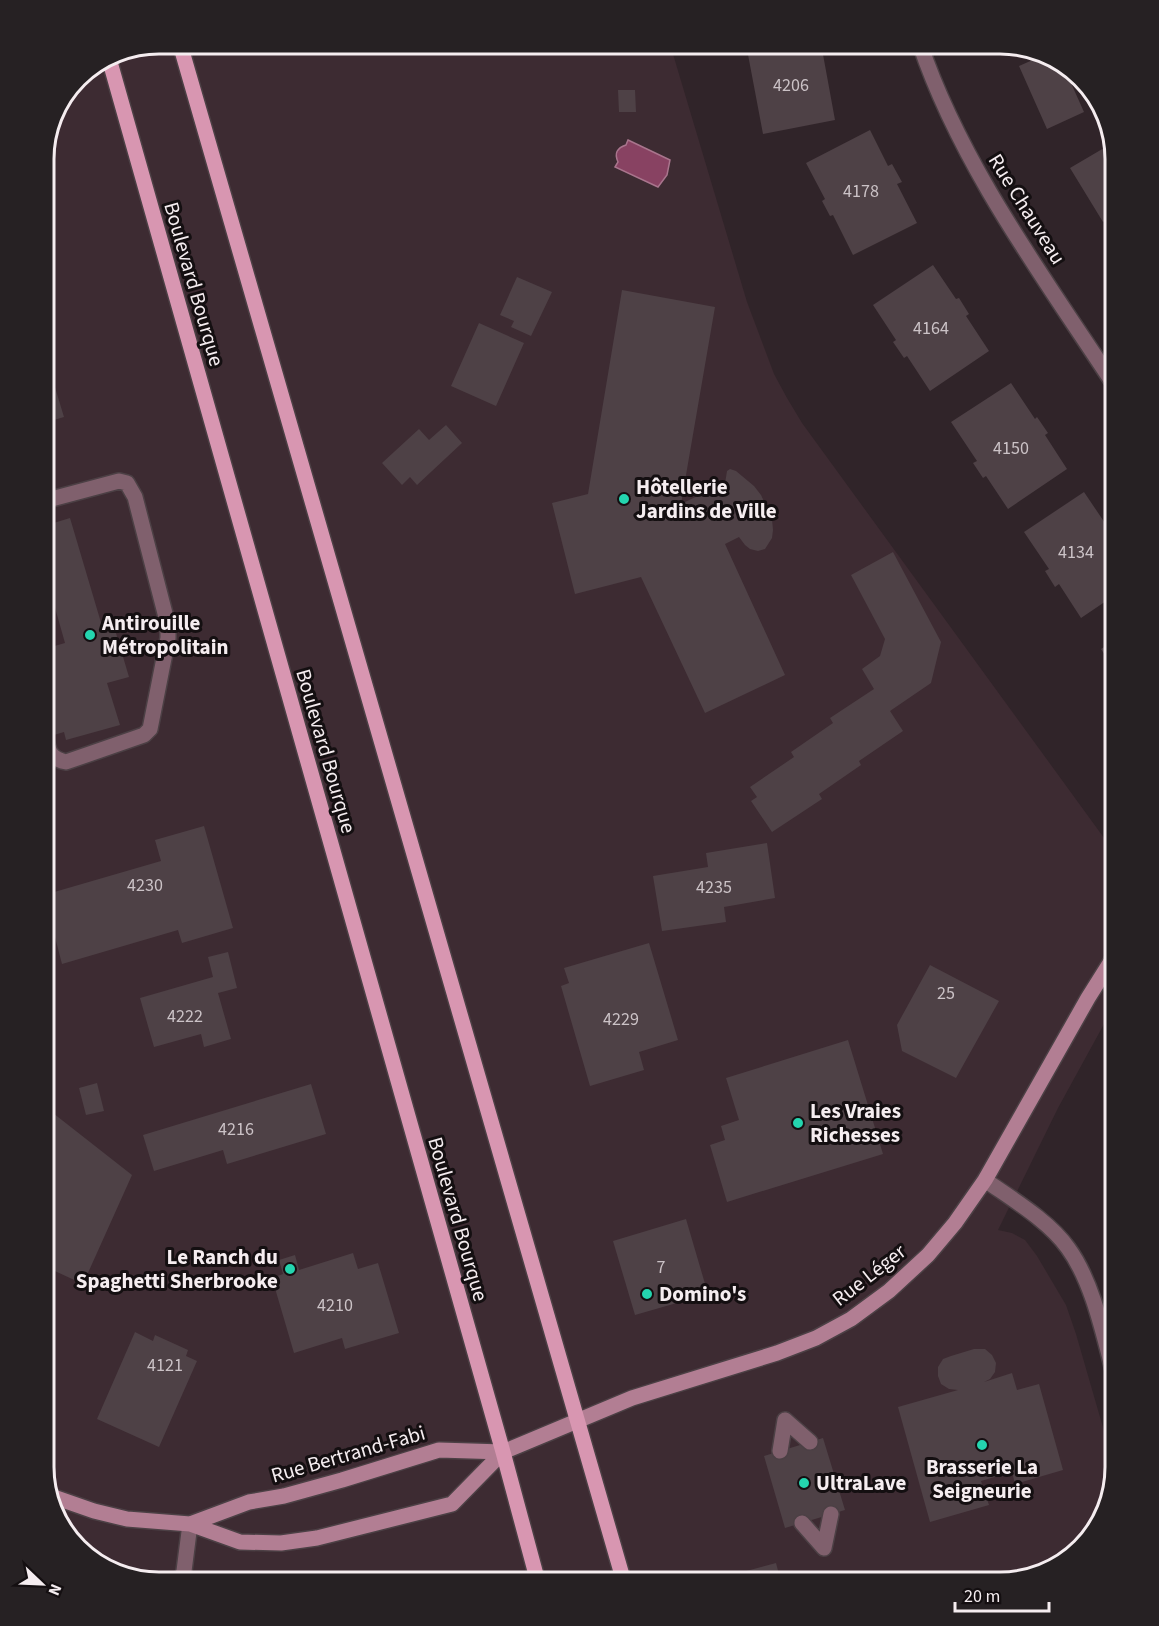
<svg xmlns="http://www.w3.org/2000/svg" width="1159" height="1626" viewBox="0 0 1159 1626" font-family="'Source Sans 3',sans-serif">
	<rect width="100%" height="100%" fill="#302429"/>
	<path fill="#3d2b32" d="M159 44H670L747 302 774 374 787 398 802 423 1115 853V1004L1058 1108 998 1230 1012 1233 1025 1240 1037 1256 1066 1305 1076 1334 1115 1469 1100 1524 1058 1567 1000 1582H152L101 1567 59 1525 44 1467V151L55 108 83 72Z"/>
	<path fill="#884262" stroke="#a9758d" stroke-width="1.5" d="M628 140 670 160 667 175 658 187 615 167 618 162C614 153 617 148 626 145Z"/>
	<path fill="#4e4146" d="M746 44H827L828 48 822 49 835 120 763 134Z
		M1044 55 1058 59 1062 63 1084 112 1047 129 1019 66Z
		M618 90H635L636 112H619Z
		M870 130 888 166 892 164 902 182 897 184 917 223 853 255 833 215 830 216 822 201 825 199 806 163Z
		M1104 148 1115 166V214L1103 222 1070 168Z
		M933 265 956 299 959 298 969 314 966 316 989 351 930 391 907 356 904 358 893 342 896 340 873 305Z
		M517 277 552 292 531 336 511 327 514 321 500 315Z
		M622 290 715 307 681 504 716 487 718 493 724 490 727 471 730 469 736 471 754 486 761 495 772 519 773 530 772 538 765 549 758 551 750 549 745 545 739 537 725 544 785 675 705 713 641 577 575 594 552 503 588 494Z
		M44 323H45L51 360 47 361 64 417 44 423Z
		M479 323 524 343 496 406 451 386Z
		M1011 383 1035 419 1037 417 1048 433 1045 435 1067 469 1008 509 986 476 983 478 973 463 977 461 951 422Z
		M446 425 462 443 417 485 410 477 402 485 382 463 419 429 429 440Z
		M1084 492 1109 529 1111 527 1115 534V595L1081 618 1059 584 1055 587 1045 571 1049 569 1024 532Z
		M70 518 102 626 113 623 129 677 107 683 120 725 66 740 64 732 44 738V673H45L44 668V649L65 643 44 569V526Z
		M893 552 941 642 931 683 890 711 903 731 859 761 861 765 819 794 822 799 772 832 751 801 757 797 750 787 794 757 791 752 833 723 830 718 874 689 862 669 880 656 885 639 851 575Z
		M1115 640V671L1101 649Z
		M204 826 233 928 182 943 178 930 62 964 44 895 161 861 155 840Z
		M767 843 775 898 724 907 726 922 662 931 653 876 708 867 706 853Z
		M649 943 678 1040 639 1052 644 1070 590 1086 561 986 569 983 564 968Z
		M228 952 237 988 218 993 231 1039 204 1047 201 1034 154 1047 140 998 213 977 208 957Z
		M930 965 999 1001 956 1078 902 1051 897 1025Z
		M848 1040 883 1154 727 1202 710 1145 725 1140 721 1126 739 1120 726 1078Z
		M97 1083 104 1111 86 1115 79 1088Z
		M311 1084 326 1134 227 1164 223 1150 154 1171 143 1135Z
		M44 1106 132 1175 83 1284 44 1266Z
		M686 1219 708 1294 635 1315 613 1241Z
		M353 1253 358 1269 378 1263 399 1333 345 1349 342 1338 294 1353 272 1278 283 1274 279 1260 295 1255 299 1270Z
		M135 1332 153 1341 155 1335 188 1350 186 1356 197 1361 159 1447 97 1419Z
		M974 1349H985L992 1355 996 1363 995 1372 990 1379 984 1382 1012 1373 1017 1390 1039 1384 1063 1470 1015 1484 1012 1472 981 1481 989 1505 930 1522 898 1407 958 1390 949 1389 941 1384 938 1376V1367L943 1359 951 1356Z
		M823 1438 845 1510 785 1528 764 1456Z
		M776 1563 781 1582H705Z"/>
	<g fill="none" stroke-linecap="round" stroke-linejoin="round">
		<defs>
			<path id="lane" d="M44 729C48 746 46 758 66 762L144 735 150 729 152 719 168 638V625L135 497 127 483 119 481 44 501
				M785 1420 810 1442
				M780 1451 785 1420
				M802 1523 824 1548
				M824 1548 831 1514"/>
			<path id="street" d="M920 44C961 166 1045 279 1115 386
				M985 1180C1012 1199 1049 1221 1068 1248 1093 1282 1104 1337 1115 1378
				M180 1582 184 1571 190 1524"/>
			<path id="secondary" d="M51 1496 94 1511 127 1519 190 1524 240 1542 281 1543 317 1538 452 1504 503 1452 632 1398 777 1353 816 1338 851 1319 889 1291 928 1255 955 1223 985 1180 1088 998 1115 955
				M190 1524 249 1502 284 1496 342 1480 439 1450 503 1452"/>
			<path id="primary" d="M180 44 624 1582
				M110 62 503 1452 538 1582"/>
		</defs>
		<use href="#lane" stroke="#4c4045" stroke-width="18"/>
		<use href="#street" stroke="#4c4045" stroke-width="18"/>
		<use href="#secondary" stroke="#4c4045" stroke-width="18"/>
		<use href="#primary" stroke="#4c4045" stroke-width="18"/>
		<use href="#lane" stroke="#80606d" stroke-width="15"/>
		<use href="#street" stroke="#80606d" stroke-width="15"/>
		<use href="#secondary" stroke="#b27e93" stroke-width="15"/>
		<use href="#primary" stroke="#d896b1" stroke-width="15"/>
	</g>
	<g fill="#24d5af" stroke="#140f11" stroke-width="2">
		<circle cx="624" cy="499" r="6"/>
		<circle cx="90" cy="635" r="6"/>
		<circle cx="798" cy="1123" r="6"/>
		<circle cx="290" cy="1269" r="6"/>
		<circle cx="647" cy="1294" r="6"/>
		<circle cx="982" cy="1445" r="6"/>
		<circle cx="804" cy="1483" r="6"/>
	</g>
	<g text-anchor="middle" stroke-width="6" stroke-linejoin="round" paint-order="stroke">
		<g font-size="18" fill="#cbc2c6">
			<text x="791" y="91">4206</text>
			<text x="861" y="197">4178</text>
			<text x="931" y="334">4164</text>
			<text x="1011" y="454">4150</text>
			<text x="1076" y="558">4134</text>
			<text x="145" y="891">4230</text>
			<text x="714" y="893">4235</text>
			<text x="946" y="999">25</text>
			<text x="185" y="1022">4222</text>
			<text x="621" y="1025">4229</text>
			<text x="236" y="1135">4216</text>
			<text x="661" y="1273">7</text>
			<text x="335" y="1311">4210</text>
			<text x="165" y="1371">4121</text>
		</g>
		<g font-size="21" fill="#f5edf0" stroke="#140f11">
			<text transform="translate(1027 209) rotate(58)" y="7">Rue Chauveau</text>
			<text transform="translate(194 284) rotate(74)" y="7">Boulevard Bourque</text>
			<text transform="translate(326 751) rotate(74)" y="7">Boulevard Bourque</text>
			<text transform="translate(458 1219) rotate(74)" y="7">Boulevard Bourque</text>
			<text transform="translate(869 1275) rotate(-38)" y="7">Rue Léger</text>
			<text transform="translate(348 1454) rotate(-16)" y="7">Rue Bertrand-Fabi</text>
		</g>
		<g font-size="21" font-weight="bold" fill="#f5edf0" stroke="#140f11" text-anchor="start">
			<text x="636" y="494">Hôtellerie<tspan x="636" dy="24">Jardins de Ville</tspan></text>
			<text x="102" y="630">Antirouille<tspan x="102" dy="24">Métropolitain</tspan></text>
			<text x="810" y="1118">Les Vraies<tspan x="810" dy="24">Richesses</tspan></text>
			<text x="278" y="1264" text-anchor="end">Le Ranch du<tspan x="278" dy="24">Spaghetti Sherbrooke</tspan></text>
			<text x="659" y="1301">Domino's</text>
			<text x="982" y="1474" text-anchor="middle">Brasserie La<tspan x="982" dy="24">Seigneurie</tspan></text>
			<text x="816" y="1490">UltraLave</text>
		</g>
	</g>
	<path d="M0 0H1159V1626H0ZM159 54H1000A105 105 0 0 1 1105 159V1467A105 105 0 0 1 1000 1572H159A105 105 0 0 1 54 1467V159A105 105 0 0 1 159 54Z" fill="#262123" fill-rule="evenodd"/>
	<path fill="none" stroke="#f5edf0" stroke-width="3" d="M159 54H1000A105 105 0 0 1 1105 159V1467A105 105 0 0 1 1000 1572H159A105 105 0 0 1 54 1467V159A105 105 0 0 1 159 54Z"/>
	<g transform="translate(42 1584) rotate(113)" stroke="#140f11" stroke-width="4.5" paint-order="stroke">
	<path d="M0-4.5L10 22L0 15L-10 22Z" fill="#f5edf0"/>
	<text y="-9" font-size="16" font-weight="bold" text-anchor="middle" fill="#f5edf0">N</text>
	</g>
	<path d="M955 1602v9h94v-9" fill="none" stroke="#f5edf0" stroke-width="3"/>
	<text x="964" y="1602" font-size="18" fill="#f5edf0" stroke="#140f11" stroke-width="4.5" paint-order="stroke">20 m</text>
</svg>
